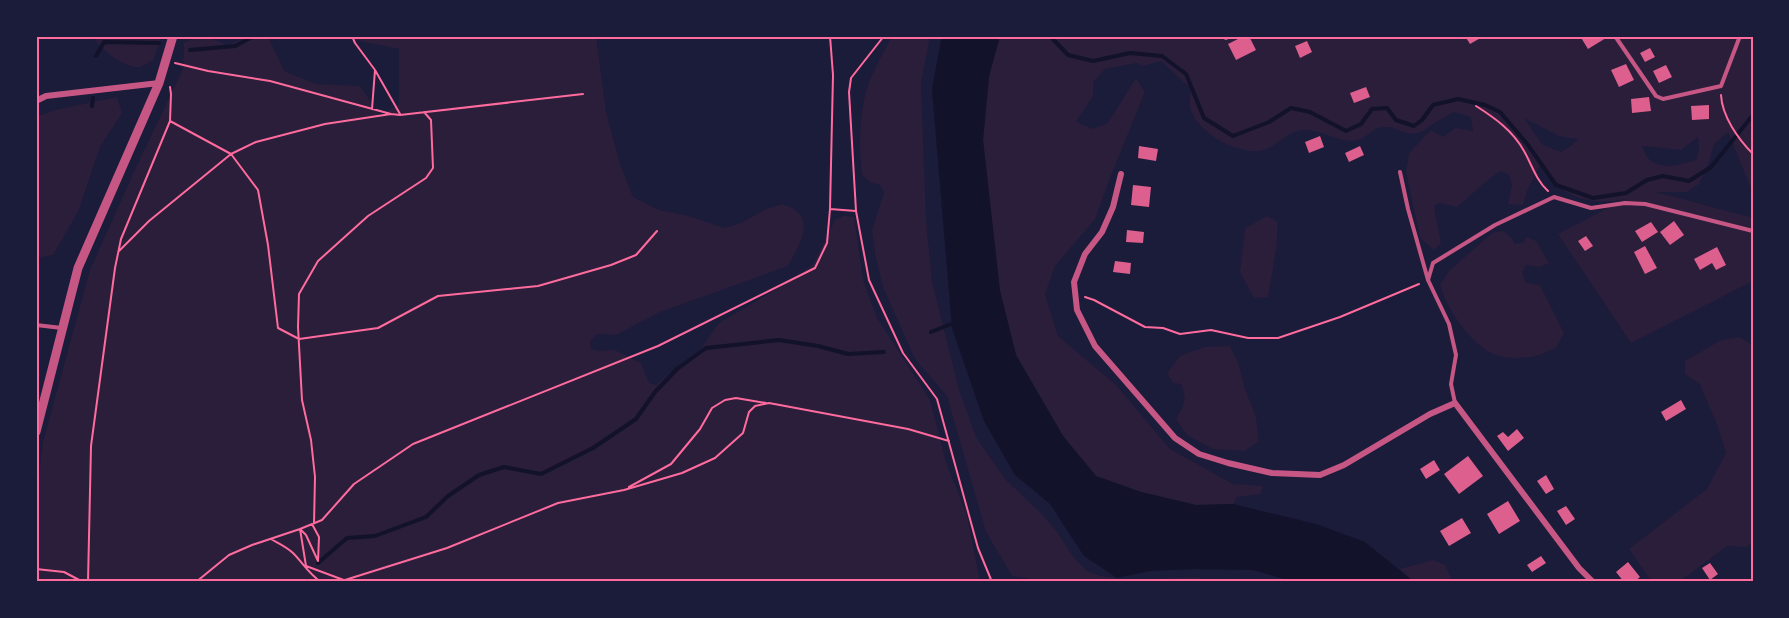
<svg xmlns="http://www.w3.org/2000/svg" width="1789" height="618" viewBox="0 0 1789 618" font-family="'DejaVu Sans',sans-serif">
	<rect width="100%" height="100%" fill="#1b1b3a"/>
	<path fill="#2a1e3b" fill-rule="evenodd" d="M93 36H162L153 60C149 62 144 66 140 67 124 69 100 49 93 36Z
		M199 36H206L227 45 250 36H268L284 71 316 84 360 86 380 116 399 104V49L337 36H596L606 112 620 164 633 197 659 210 685 215 725 228 741 223 764 210 782 204C786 206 792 207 795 210 815 223 796 251 788 266L660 312 616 335 597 334 590 342 591 349 599 351 615 350 641 363 649 383 656 385 671 372 687 364 700 350 719 323 794 279 814 263 835 220 844 216 854 217 863 280 877 318 930 400 946 462 967 515 980 582H36V503L43 442 90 270 132 176 183 69 184 43Z
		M892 36H930L921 84 926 221 932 281 959 390 976 437 1005 479 1042 514 1058 533 1072 555 1087 571 1100 576 1129 580 1199 577 1209 582H1051L1012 576 986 532 947 396 915 359 883 287 875 253 872 230 884 193 880 185 870 182 862 175C859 150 859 125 864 100 868 78 882 56 892 36Z
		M1000 36H1753V193L1728 132 1714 144 1709 162 1699 184 1687 192H1656L1753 218V281L1631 343 1558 234 1625 199C1593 207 1555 196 1540 165L1527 191 1523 205 1508 204 1512 185 1509 175 1501 171C1484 181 1472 195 1457 207L1440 203 1434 206 1441 243 1434 250 1420 238 1406 172 1409 153 1431 130 1443 137 1455 128 1473 131 1471 117 1454 112C1448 115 1443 118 1438 121 1432 124 1425 131 1418 133 1403 137 1396 123 1379 128 1370 130 1364 142 1351 141 1334 140 1320 129 1303 130 1286 131 1276 149 1259 151 1235 153 1200 134 1191 111 1189 104 1189 96 1191 89L1161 61 1143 66 1137 63 1105 69 1093 82V96L1076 122 1093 129 1108 123 1136 78 1145 92 1112 173 1095 219 1055 266 1045 294 1058 336 1116 385 1170 449 1233 484 1263 486 1261 494 1237 497 1233 504 1196 505 1141 492 1096 476 1063 436 1016 355 1000 291 983 140 989 76ZM1524 118 1559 136 1578 139 1571 146 1561 152 1543 145ZM1698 137 1699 151 1696 160C1682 164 1661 171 1649 159 1646 156 1644 150 1642 146L1681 150Z
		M117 97 122 113 100 147 78 212 53 255 36 258V117L55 110Z
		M1267 216 1278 222 1276 250 1268 297 1254 298 1240 272 1245 228Z
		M1503 231 1511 237 1515 244 1523 243 1527 237 1536 241 1549 263 1540 267 1526 265 1522 272 1526 283 1540 285 1564 333 1556 348C1548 351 1539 356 1530 357 1518 359 1499 358 1489 352 1468 340 1446 307 1440 285L1448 272 1492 233Z
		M1740 337 1753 346V543L1746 547 1727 546 1679 582H1656L1649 578 1629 549 1707 489 1726 453 1718 427 1700 384 1685 374V361L1721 340Z
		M1230 346 1239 365 1244 386 1256 417 1259 441 1245 451 1213 449 1187 435 1176 419C1184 405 1188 400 1181 384L1173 383 1167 373 1180 356 1204 347Z
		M1433 560 1445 565 1453 582H1414L1400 569Z"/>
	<path fill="#12122b" d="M942 36H1000L989 76 983 140 1000 291 1016 355 1063 436 1096 476 1141 492 1196 505 1233 504 1316 524 1365 542 1414 582H1294L1253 570 1193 569 1150 571 1117 578 1084 556 1050 504 1015 475 984 421 952 328 932 89Z"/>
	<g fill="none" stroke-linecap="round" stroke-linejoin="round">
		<path stroke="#12122b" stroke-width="4" d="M1050 36 1068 55 1093 61 1130 53 1162 56 1186 74 1204 118 1233 136 1269 122 1291 108 1310 112 1346 131 1361 124 1372 109 1387 108 1396 120 1414 126 1422 120 1433 105 1458 99 1485 105 1500 112 1528 145 1556 185 1593 198 1626 193 1647 180 1663 176 1689 181 1711 167 1753 115
			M190 50 235 46 254 36
			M96 56 104 42 159 43
			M92 106 93 98
			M931 332 956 322
			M318 563 347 538 375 536 426 517 448 496 479 475 504 467 541 474 593 448 636 419 655 392 677 369 706 348 779 340 818 346 848 354 884 352"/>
	</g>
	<path fill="#dd5f8e" d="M1244 36H1249L1256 50 1236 60 1228 44Z
		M1465 36H1484L1470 44Z
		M1580 36H1605L1606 38 1588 49Z
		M1307 41 1312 52 1300 58 1295 46Z
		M1650 48 1655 57 1645 62 1640 53Z
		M1626 64 1634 80 1619 87 1611 70Z
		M1666 65 1672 77 1659 83 1653 71Z
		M1366 87 1370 97 1354 103 1350 93Z
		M1649 97 1651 111 1632 113 1631 99Z
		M1709 105V119L1692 120 1691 106Z
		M1320 136 1324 147 1309 153 1305 142Z
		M1139 146 1158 149 1156 161 1138 158Z
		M1360 146 1364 155 1349 162 1345 153Z
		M1133 185 1151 187 1149 207 1131 205Z
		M1674 221 1684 235 1670 245 1660 232Z
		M1651 222 1658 232 1642 242 1635 231Z
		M1127 230 1144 232 1143 243 1126 242Z
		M1586 236 1593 246 1585 251 1578 241Z
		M1645 246 1657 268 1645 274 1634 252Z
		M1717 247 1726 265 1716 270 1712 263 1700 270 1694 259Z
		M1115 261 1131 263 1130 274 1113 272Z
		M1681 400 1686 409 1666 421 1661 412Z
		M1517 429 1524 438 1508 451 1497 436 1503 432 1508 437Z
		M1468 456 1483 476 1459 494 1444 474Z
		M1434 460 1440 470 1426 479 1420 469Z
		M1546 475 1554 489 1546 494 1537 481Z
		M1508 501 1520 521 1499 534 1487 514Z
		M1566 506 1575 519 1566 525 1557 511Z
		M1462 518 1471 533 1449 546 1440 531Z
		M1541 556 1546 563 1532 572 1527 565Z
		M1628 562 1640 577 1634 582H1624L1616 572Z
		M1710 563 1718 574 1710 580 1702 568Z"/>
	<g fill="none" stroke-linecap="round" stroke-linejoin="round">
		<path stroke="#ff6b9d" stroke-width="2" d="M352 36 355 43 375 70 372 109
			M884 36 851 78 849 92 856 211 869 280 903 353 937 399 978 548 992 582
			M175 63 208 71 270 81 391 114
			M375 70 400 114
			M1721 95C1722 116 1738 139 1753 154
			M1476 106C1495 118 1513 131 1524 151 1532 165 1536 180 1548 191
			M170 121 231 154 258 190 268 245 278 328 299 339 378 328 438 296 538 286 611 265 636 255 657 231
			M830 209 833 75 830 36
			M119 251 149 221 231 154 256 142 325 124 391 114 400 115 583 94
			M1085 297 1094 300 1145 327 1163 328 1180 334 1211 330 1248 338H1278L1340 317 1419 284
			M629 487 671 464 700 429 712 408 725 400 736 398 766 403
			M314 523 315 477 311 440 302 400 298 327 299 294 318 261 368 216 426 178 433 168 431 120 424 112
			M300 529 306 566 349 582
			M301 530 306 535 318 561 319 537 312 524
			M271 539C278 543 287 547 293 553 303 563 309 574 321 582
			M36 569 64 572 83 582
			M345 580 447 548 558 503 624 490 682 473 715 458 743 433 749 412 755 406 769 403 908 429 949 441
			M88 582 91 446 115 268 121 239 170 121 171 94 170 87
			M196 582 229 555 252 545 300 529 322 520 354 484 413 444 658 346 815 268 827 243 830 209 856 211"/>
		<path stroke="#c65784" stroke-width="4" d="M1615 36 1656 96 1663 99 1721 86 1740 36
			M1226 38 1230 36
			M1400 172 1408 209 1428 280 1449 324 1456 355 1451 384 1455 403
			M1428 280 1433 263 1495 225 1554 197 1591 208 1625 203 1645 204 1753 231
			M36 325 62 328"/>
		<path stroke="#c65784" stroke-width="6" d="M36 101 46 96 159 83
			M1121 174 1113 207 1102 232 1085 254 1074 282 1077 310 1095 346 1175 438 1199 454 1228 463 1272 473 1320 475 1344 465 1430 414 1455 403 1579 568 1593 582"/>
		<path stroke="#c65784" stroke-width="9" d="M36 432 78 268 159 83 173 36"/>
	</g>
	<rect width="1789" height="618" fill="none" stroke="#1b1b3a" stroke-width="75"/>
	<rect x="38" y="38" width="1714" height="542" fill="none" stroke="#ff6b9d" stroke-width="2"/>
</svg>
